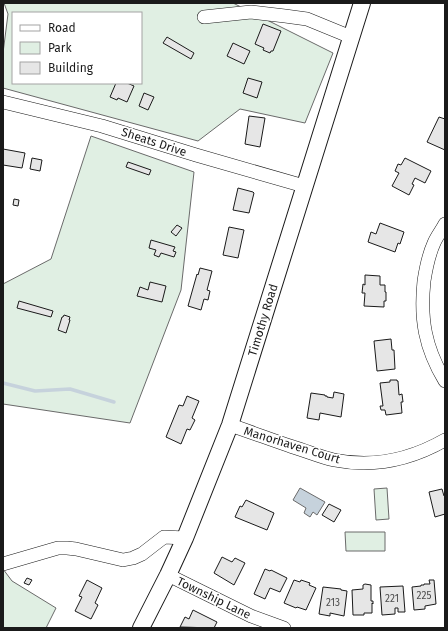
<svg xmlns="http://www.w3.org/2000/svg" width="448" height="631" viewBox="0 0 448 631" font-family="'Fira Sans',sans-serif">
	<rect width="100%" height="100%" fill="#fff"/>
	<path fill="#e0efe3" stroke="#6a6a6a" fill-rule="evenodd" d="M4 3H233L333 53 305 123 240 109 198 141 3 88V53L8 14ZM13 13H141V83H13Z
		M91 136 194 172 181 290 130 423 3 404V284L51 259Z
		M387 488 389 519 376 520 374 489Z
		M345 532H385V551H346Z
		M3 569 12 581 56 608 46 628H3Z"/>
	<path fill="#c6d2dc" stroke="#6a6a6a" d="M300 488 325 502 317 515 313 512 310 517 304 513 306 508 293 500Z"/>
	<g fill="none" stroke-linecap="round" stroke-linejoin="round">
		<path stroke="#c6d2dc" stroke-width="3.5" d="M3 383 35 391 70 389 114 402"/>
	</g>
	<path fill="#e6e6e6" stroke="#1a1a1a" d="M263 24 281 31 273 51H271L270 53 263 50 264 48 255 44Z
		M167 37 194 53 191 59 163 43Z
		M233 43 250 51 244 64 227 56Z
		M248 78 262 82 257 98 243 93Z
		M116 83H127L134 86 127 102 118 98 117 100 110 97Z
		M144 93 154 97 148 110 139 106Z
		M249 116 265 118 260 147 245 144Z
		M439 117 445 119V150L427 142Z
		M3 149 25 153 22 168 3 165Z
		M32 158 42 160 40 171 30 169Z
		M405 158 431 171 425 183 415 178 412 184 414 185 409 195 392 186 399 173 395 171 398 164 401 165Z
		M128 162 151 170 149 175 126 167Z
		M238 188 253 192 254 193 249 213 233 210Z
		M14 199 19 200 18 206 13 205Z
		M380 223 404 232 400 244 398 243 395 252 368 242 371 232 376 234Z
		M177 225 182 228 176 236 171 232Z
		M229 227 244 230 238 258 223 255Z
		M151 240 175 247 173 251 176 252 174 257 161 253 159 257 154 255 156 250 149 248Z
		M200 268 212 271 207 290 210 291 208 300 204 299 201 310 188 306 197 274 198 275Z
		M365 275 380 276V285H385V292H386V301H384V307L364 306 365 293H362L363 284 365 285Z
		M150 282 166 286 162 302 137 296 140 287 148 290Z
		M19 301 53 311 51 317 17 308Z
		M64 315 70 317 69 320H70L66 333 58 330 62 317H63Z
		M391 339 392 350H394L395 369 377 371 374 341Z
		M390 380H397V381H398L399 395 402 394 403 402H401L402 413 386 415 385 410H381L380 406H383L380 383 390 382Z
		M334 392 344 394 341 417 320 413 319 420 307 418 311 393 325 395V396H327V397L333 398Z
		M187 396 199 401 192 418 195 420 190 430 187 429 181 444 166 437 179 405 183 406Z
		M442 489 444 496 445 495V514L435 517 429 492Z
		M246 500 274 513 267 530 235 517 240 506 242 507Z
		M329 504 341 510 334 522 322 515Z
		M222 557 232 562 235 558 245 563 234 585 214 573Z
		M265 569 270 571 271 570 287 578 280 592 270 588 265 599 254 594Z
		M27 578 32 580 29 585 24 583Z
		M87 580 102 588 95 603 98 605 91 619 75 611 82 597 79 596Z
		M294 580 300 582 301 580 310 583 309 585 316 588 306 610 297 607 296 608 284 603Z
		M429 580H434L436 604 425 606V609L414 610 412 587 421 586V585H424V584H430Z
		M365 584 371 585V601H373V604L372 603V613H364V615H353L352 590 363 589V585Z
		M403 586 405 612H398V608H395V614L382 615 380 587Z
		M323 587 341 589V590L347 591 344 616 330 613V616L319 614Z
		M193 610 217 622 214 628 180 627 185 617 189 619Z"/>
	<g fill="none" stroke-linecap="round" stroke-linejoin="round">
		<defs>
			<path id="minor" d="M204 17 251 12 285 16 307 19 351 37
				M3 102 102 126 196 155 304 186
				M445 224C442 230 437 236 434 243 429 254 426 268 424 281 420 319 425 348 445 381
				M230 425C251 432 272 440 293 447 307 451 320 457 334 460 374 468 410 460 445 440
				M3 564 58 548H67L76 549 123 560 133 558 142 554 164 537 185 538
				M168 575 251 616 284 628"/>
			<path id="major" d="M141 628 168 575 185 538 230 425 362 3"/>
		</defs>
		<use href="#minor" stroke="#1a1a1a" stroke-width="14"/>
		<use href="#major" stroke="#1a1a1a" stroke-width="18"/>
		<use href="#minor" stroke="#fff" stroke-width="13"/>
		<use href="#major" stroke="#fff" stroke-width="16"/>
	</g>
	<g text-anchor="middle" stroke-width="3" stroke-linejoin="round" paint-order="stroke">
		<g font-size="10" fill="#4d4d4d">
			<text x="424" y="599">225</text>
			<text x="392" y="602">221</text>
			<text x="333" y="606">213</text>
		</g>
		<g font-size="12" fill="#1a1a1a" stroke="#fff">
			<text transform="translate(154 142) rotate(18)" y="4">Sheats Drive</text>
			<text transform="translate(263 320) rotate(-73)" y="4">Timothy Road</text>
			<text transform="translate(292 445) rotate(17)" y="4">Manorhaven Court</text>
			<text transform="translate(214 598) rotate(26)" y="4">Township Lane</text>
		</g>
	</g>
	<rect width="448" height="631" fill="none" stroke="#1a1a1a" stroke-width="8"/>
	<rect x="12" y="12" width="130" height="72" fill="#ffffff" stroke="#a3a3a3"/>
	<rect x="20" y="25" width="20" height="6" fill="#ffffff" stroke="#a3a3a3"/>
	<text x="48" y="32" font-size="12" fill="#1a1a1a">Road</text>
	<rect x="20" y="42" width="20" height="12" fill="#e0efe3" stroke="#a3a3a3"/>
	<text x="48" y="52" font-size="12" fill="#1a1a1a">Park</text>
	<rect x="20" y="62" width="20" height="12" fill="#e6e6e6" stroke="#a3a3a3"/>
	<text x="48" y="72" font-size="12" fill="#1a1a1a">Building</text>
</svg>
